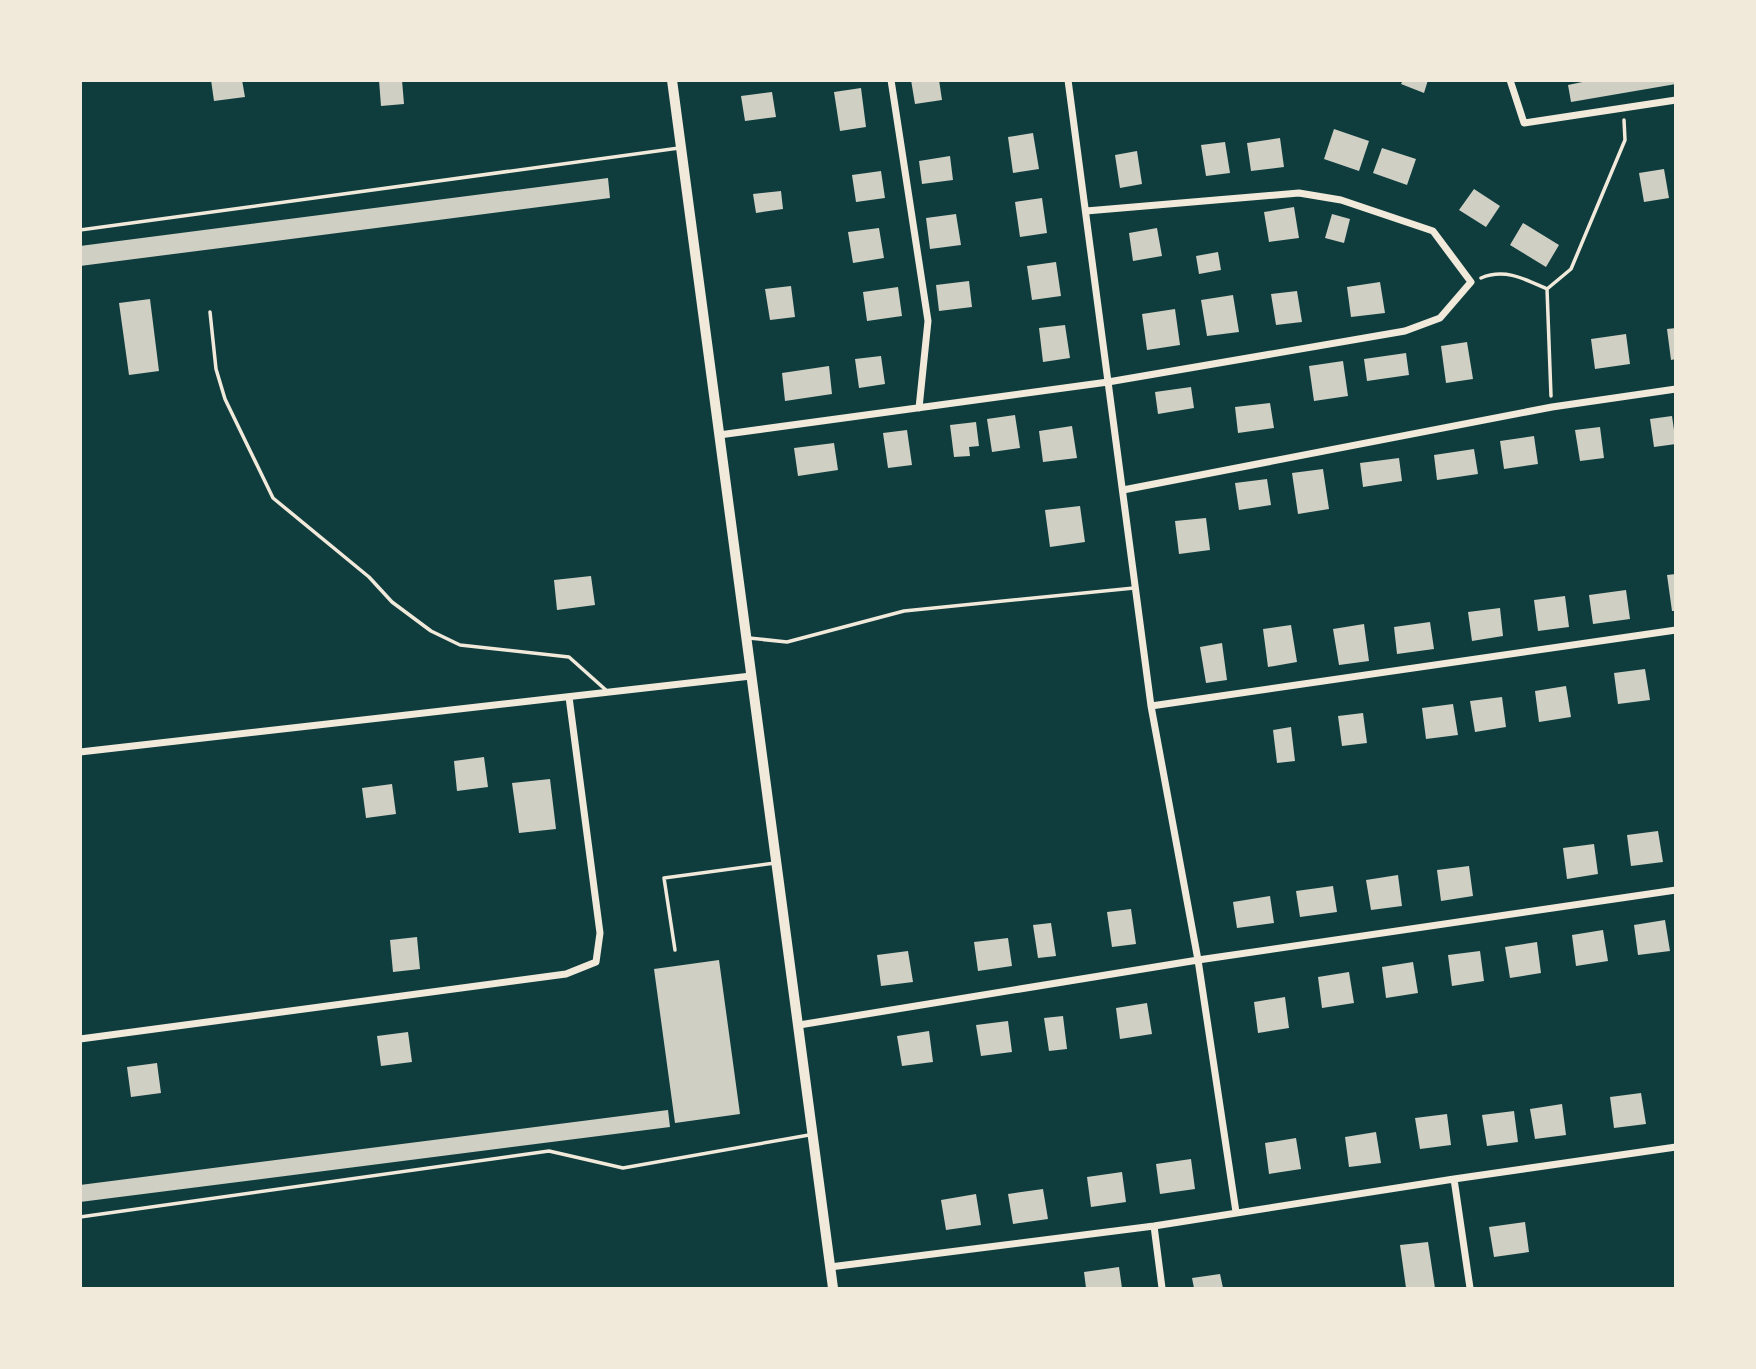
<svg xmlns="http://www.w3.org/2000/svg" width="1756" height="1369" viewBox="0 0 1756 1369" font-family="Commissioner,sans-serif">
	<rect width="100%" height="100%" fill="#0f3d3e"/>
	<path fill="#cfcfc3" d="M211 80H242L245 97 214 101Z
		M379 80H402L404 104 381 106Z
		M911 80H939L942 100 915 104Z
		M1403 80H1428L1424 93 1401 84Z
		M1592 80H1676V84L1571 102 1568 85Z
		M861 88 866 127 840 131 834 92Z
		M772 92 776 117 745 121 741 96Z
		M1334 129 1369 141 1359 171 1324 159Z
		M1033 133 1039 169 1013 173 1008 137Z
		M1280 138 1284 167 1251 171 1247 143Z
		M1225 142 1230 173 1206 176 1201 145Z
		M1382 148 1416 159 1407 185 1373 173Z
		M1137 151 1142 184 1120 188 1115 155Z
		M950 156 953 180 922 184 919 161Z
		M1664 169 1669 198 1644 202 1639 173Z
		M881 171 885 198 856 202 852 175Z
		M608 178 610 198 80 266V246Z
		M1474 189 1500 206 1486 227 1459 210Z
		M781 191 783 209 756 213 753 194Z
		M1042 198 1047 233 1020 237 1015 202Z
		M1294 207 1299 238 1269 242 1264 212Z
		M956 214 961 245 930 249 926 218Z
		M1332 214 1350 219 1344 243 1325 238Z
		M1523 223 1559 245 1546 267 1510 245Z
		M879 228 884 258 853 263 848 232Z
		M1157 228 1162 256 1133 261 1129 233Z
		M1218 252 1221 270 1199 274 1196 256Z
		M1056 262 1061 296 1032 300 1027 266Z
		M969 281 972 307 939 311 936 285Z
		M1380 282 1385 313 1351 317 1347 287Z
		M791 286 795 317 770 320 765 289Z
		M898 287 902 316 867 321 863 292Z
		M1297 291 1302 322 1276 325 1271 294Z
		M1233 295 1239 332 1207 336 1201 300Z
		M150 299 159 371 129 375 119 303Z
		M1175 309 1180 345 1147 350 1142 314Z
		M1065 325 1070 358 1043 362 1039 328Z
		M1676 328V359L1671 360 1667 329Z
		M1626 334 1630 364 1595 369 1591 339Z
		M1467 342 1473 379 1446 383 1441 346Z
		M1406 353 1409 375 1367 381 1364 359Z
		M881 356 885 384 859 388 855 359Z
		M1343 361 1348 396 1314 401 1309 366Z
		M829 366 832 394 785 401 782 373Z
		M1191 387 1194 408 1158 414 1155 392Z
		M1270 403 1274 428 1238 433 1235 407Z
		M1015 415 1020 448 992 452 987 419Z
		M1672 416 1676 444 1654 447 1650 419Z
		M976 422 979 446 969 447 970 456 954 457 950 425Z
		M1072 426 1077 458 1043 462 1039 431Z
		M1600 427 1604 458 1580 461 1575 430Z
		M907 430 912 465 888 468 883 433Z
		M1534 436 1538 464 1504 469 1500 441Z
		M834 443 838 470 798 476 794 448Z
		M1474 449 1478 474 1437 480 1434 455Z
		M1399 458 1402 481 1363 487 1360 463Z
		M1323 469 1329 509 1298 514 1292 473Z
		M1267 479 1271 505 1239 510 1235 483Z
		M1080 506 1085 542 1050 547 1045 510Z
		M1206 518 1210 550 1179 554 1175 521Z
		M1676 574V611H1672L1667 575Z
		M591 576 595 605 557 610 554 580Z
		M1626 590 1630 619 1593 624 1589 595Z
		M1565 596 1569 627 1538 631 1534 600Z
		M1500 608 1503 636 1472 641 1468 612Z
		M1430 622 1434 649 1397 654 1394 627Z
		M1364 624 1369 661 1339 665 1333 629Z
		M1291 625 1297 662 1268 667 1263 629Z
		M1222 643 1227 680 1206 683 1200 647Z
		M1645 669 1650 700 1618 704 1614 673Z
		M1566 686 1571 717 1539 722 1535 691Z
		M1502 697 1506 727 1475 732 1470 701Z
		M1453 704 1458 735 1426 739 1422 708Z
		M1363 713 1367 743 1342 746 1338 716Z
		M1291 727 1295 761 1277 763 1273 730Z
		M484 757 488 787 457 791 454 761Z
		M550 779 556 829 519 833 512 783Z
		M392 784 396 814 366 818 362 788Z
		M1658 831 1663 862 1631 866 1627 835Z
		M1594 844 1598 874 1567 879 1563 848Z
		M1469 866 1473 896 1441 901 1437 870Z
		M1398 875 1402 906 1371 910 1366 880Z
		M1333 886 1337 912 1300 917 1296 891Z
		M1270 896 1274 923 1237 928 1233 902Z
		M1131 909 1136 944 1112 947 1107 912Z
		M1665 920 1670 951 1638 955 1634 925Z
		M1051 923 1056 956 1038 958 1033 925Z
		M1603 930 1608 961 1576 966 1572 935Z
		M417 937 420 969 393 972 390 940Z
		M1008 938 1012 966 978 971 974 942Z
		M1537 942 1541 973 1510 978 1505 947Z
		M908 951 913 982 881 986 877 955Z
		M1480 951 1484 981 1452 986 1448 955Z
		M719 960 740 1114 675 1123 654 969Z
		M1413 962 1418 993 1386 998 1382 967Z
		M1349 972 1354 1003 1322 1008 1318 977Z
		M1285 997 1289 1028 1258 1033 1254 1002Z
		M1147 1003 1152 1034 1120 1039 1116 1008Z
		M1063 1016 1067 1049 1049 1051 1044 1018Z
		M1008 1021 1012 1052 981 1056 976 1025Z
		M929 1031 933 1062 902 1066 897 1036Z
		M408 1032 412 1062 381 1066 377 1036Z
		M157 1063 161 1093 131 1097 127 1067Z
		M1641 1093 1646 1124 1614 1128 1610 1097Z
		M1562 1104 1566 1135 1535 1139 1530 1109Z
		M668 1110 670 1127 80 1202V1185Z
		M1514 1111 1518 1142 1487 1146 1482 1115Z
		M1447 1114 1451 1145 1420 1149 1415 1118Z
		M1376 1132 1381 1163 1349 1167 1345 1137Z
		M1296 1138 1301 1169 1269 1174 1265 1143Z
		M1191 1159 1195 1189 1160 1194 1156 1164Z
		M1122 1172 1126 1202 1091 1207 1087 1177Z
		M1043 1189 1048 1219 1013 1224 1008 1194Z
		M976 1194 981 1225 946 1230 941 1200Z
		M1525 1222 1529 1252 1494 1257 1489 1227Z
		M1428 1242 1435 1288H1406L1400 1245Z
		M1119 1267 1122 1288H1086L1084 1272Z
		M1220 1274 1223 1288H1194L1192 1278Z"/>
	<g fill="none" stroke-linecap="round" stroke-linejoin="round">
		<path stroke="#f1e9da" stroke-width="3.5" d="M1481 278C1505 268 1525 279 1547 289L1571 269 1625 140 1624 120
			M1547 289 1551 396"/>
		<path stroke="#f1e9da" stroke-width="3.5" d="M80 230 679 148
			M210 312 216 369 225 399 273 498 369 577 392 602 431 631 460 645 569 657 607 691
			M749 638 787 642 904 611 1134 588
			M675 950 664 878 775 863
			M80 1217 549 1151 623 1168 809 1135"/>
		<path stroke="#f1e9da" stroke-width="7" d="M891 80 928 321 919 408
			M1068 80 1151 706 1198 960 1236 1212
			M1510 80 1524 123 1676 100
			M719 435 1108 382 1405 331 1440 318 1471 282 1433 231 1341 200 1299 193 1086 211
			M1123 490 1552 407 1676 389
			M1151 706 1676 630
			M80 752 751 676
			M799 1025 1198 960 1676 890
			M80 1039 566 974 596 962 600 933 569 697
			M1454 1179 1470 1288
			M1154 1226 1162 1288
			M830 1267 1154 1226 1454 1179 1676 1147"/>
		<path stroke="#f1e9da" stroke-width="10" d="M672 80 833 1288"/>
	</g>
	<rect width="1756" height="1369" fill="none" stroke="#f1e9da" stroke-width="164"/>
</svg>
